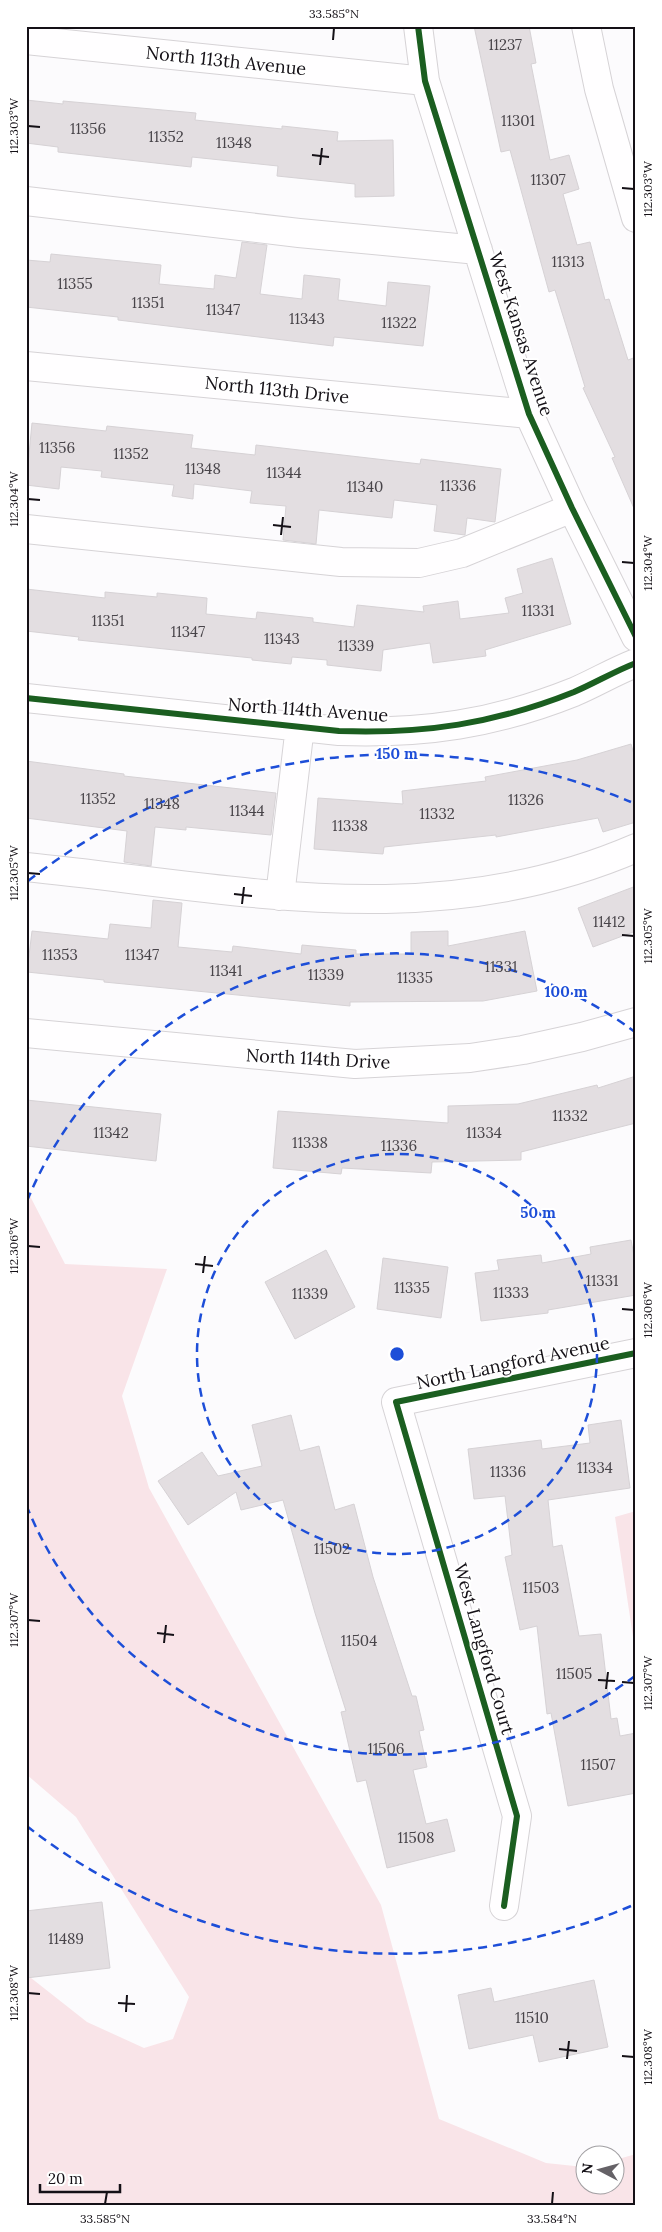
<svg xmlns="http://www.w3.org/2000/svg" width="662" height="2232" viewBox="0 0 662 2232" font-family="Lora,serif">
	<rect width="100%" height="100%" fill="#fcfbfd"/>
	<path fill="#f9e4e8" d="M26 1194 30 1196 65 1264 167 1269 122 1396 149 1488 381 1905 439 2119 546 2163 584 2167V2184H614L615 2160 636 2154V2206H26V1974L87 2022 144 2048 173 2039 189 1997 76 1817 26 1774Z
		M636 1511V1657L615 1517Z"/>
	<path fill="#e3dee1" stroke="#d6d2d5" d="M474 26H529L536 63 531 64 550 160 569 155 579 189 563 194 577 245 590 242 605 300 609 299 628 360 636 357V513L612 458 615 457 583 388 585 387 555 290 549 292 510 150 501 152Z
		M26 100 63 104V101L196 113 195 120 282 129V126L338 132 337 141 393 140 394 196 355 197V184L277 176 278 166 192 157 191 167 58 152V147L26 143Z
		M242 242 267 245 260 294 302 299 304 275 340 279 338 300 386 306 388 282 430 286 423 346 334 337 333 346 118 320V317L26 307V260L50 262 51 254 161 265 159 284 214 289 215 275 236 278Z
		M32 423 106 431 107 426 193 435 191 448 255 455 256 445 420 464 421 459 501 469 495 522 467 518 465 535 434 531 437 505 394 500 392 518 319 510 316 544 283 540 286 506 250 503 252 491 194 484 193 499 172 496 174 485 101 477 102 471 61 467 59 489 26 485Z
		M552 558 571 624 485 650 486 656 433 663 430 643 383 650 381 671 327 665V660L292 657 291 664 252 660V658L78 640 79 637 26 631V589L105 598V592L157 597V593L207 598 206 614 256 619 257 612 313 618V622L354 627 357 605 424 612 423 606 458 601 460 619 509 613 505 598 523 593 517 569Z
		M631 744 636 761V822L603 832 598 818 496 837V835L384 847 383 854 314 849 318 798 403 804 402 791 486 781 485 777 577 760Z
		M26 761 124 774V776L276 793 271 835 186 827V830L155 827 151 866 124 862 127 831 26 818Z
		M636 886V931L593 947 578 908Z
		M153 900 182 903 178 947 232 952 233 946 301 954 302 945 356 950V954H411V932L448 931V946L525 931 537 991 483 1001 350 1002V1006L104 982V980L27 972 32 931 108 939 110 924 151 928Z
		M636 1076V1123L521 1152V1160L432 1162 431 1173 342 1168 341 1174 273 1168 278 1111 448 1123V1106L518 1104 597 1085 598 1088Z
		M26 1100 161 1114 156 1161 26 1146Z
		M631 1240 636 1266V1295L548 1310V1313L481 1321 475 1273 499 1270 497 1260 541 1255 542 1263 591 1254 590 1247Z
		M326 1250 355 1307 295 1339 265 1282Z
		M383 1258 448 1267 441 1318 377 1309Z
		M291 1415 300 1451 319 1446 335 1510 354 1504 373 1577 412 1696H416L424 1730 419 1731 427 1767 413 1770 426 1824 447 1819 455 1851 387 1868 366 1780 357 1782 341 1712 346 1711 315 1613 283 1500 241 1510 236 1492 188 1525 158 1481 202 1452 218 1476 262 1466 252 1425Z
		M621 1420 630 1488 548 1500 553 1547 562 1545 579 1636 601 1634 611 1719 617 1718 620 1736 636 1733V1793L568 1806 551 1713 547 1714 537 1626 520 1630 505 1557 512 1555 505 1496 474 1499 468 1449 541 1440 542 1449 590 1443 588 1425Z
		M102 1902 110 1968 26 1978V1911Z
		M594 1980 608 2047 539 2062 533 2035 469 2049 458 1995 491 1988 494 2002Z"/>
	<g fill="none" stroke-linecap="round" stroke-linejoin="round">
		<defs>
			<path id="minor" d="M418 26 425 81 529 414 572 508 636 637
				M586 26 599 89 636 218
				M26 40 425 81
				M26 201 299 233 478 250
				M26 366 529 414
				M26 529 341 562 419 563 462 553 572 508
				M26 698 339 731C424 734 494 724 574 692 595 683 615 671 636 663
				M26 867C236 888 432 936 636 848
				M280 896 300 726
				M26 1033 355 1064 470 1058 523 1050 582 1037 636 1022
				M504 1906 517 1816 396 1402 636 1353"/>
		</defs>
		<use href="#minor" stroke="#d6d3d6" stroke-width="30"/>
		<use href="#minor" stroke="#fffeff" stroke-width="28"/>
		<defs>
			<path id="cycleway" d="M418 26 425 81 529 414 572 508 636 637
				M26 698 339 731C424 734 494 724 574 692 595 683 615 671 636 663
				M504 1906 517 1816 396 1402 636 1353"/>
		</defs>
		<use href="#cycleway" stroke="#fff" stroke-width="9"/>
		<use href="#cycleway" stroke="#1b5e20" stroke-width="6"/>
	</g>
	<path fill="none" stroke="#141016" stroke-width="2" d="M333 40 334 28M28 126 40 127M312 155 329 157M320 165 322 148M622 188 634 189M28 499 40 500M273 525 291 527M281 535 283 517M622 562 634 563M28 873 40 874M234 894 252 896M242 904 244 887M622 935 634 936M28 1246 40 1247M195 1264 213 1266M203 1273 205 1256M622 1309 634 1310M28 1620 40 1621M157 1633 174 1635M164 1643 166 1625M598 1680 615 1681M622 1682 634 1683M606 1689 608 1672M28 1993 40 1994M118 2003 135 2004M126 2012 127 1995M559 2049 577 2051M622 2056 634 2057M567 2059 569 2041M105 2204 107 2192M552 2204 553 2192"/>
	<g fill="none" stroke="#1d4ed8" stroke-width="2.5" stroke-dasharray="9 6">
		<circle cx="397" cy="1354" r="200"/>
		<path d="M635 1676A400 400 0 0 1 27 1507M27 1201A400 400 0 0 1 635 1032"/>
		<path d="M631 1906A600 600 0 0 1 28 1827M28 881A600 600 0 0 1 631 802"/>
	</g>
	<g text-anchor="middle" stroke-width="4" stroke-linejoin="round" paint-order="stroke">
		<g font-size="15" fill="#484449">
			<text x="505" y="50">11237</text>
			<text x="518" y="126">11301</text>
			<text x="88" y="134">11356</text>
			<text x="166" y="142">11352</text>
			<text x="234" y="148">11348</text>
			<text x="548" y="185">11307</text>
			<text x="568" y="267">11313</text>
			<text x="75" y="289">11355</text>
			<text x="148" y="308">11351</text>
			<text x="223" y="315">11347</text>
			<text x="307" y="324">11343</text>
			<text x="399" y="328">11322</text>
			<text x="57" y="453">11356</text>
			<text x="131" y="459">11352</text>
			<text x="203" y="474">11348</text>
			<text x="284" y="478">11344</text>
			<text x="458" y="491">11336</text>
			<text x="365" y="492">11340</text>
			<text x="538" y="616">11331</text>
			<text x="108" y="626">11351</text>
			<text x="188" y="637">11347</text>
			<text x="282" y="644">11343</text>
			<text x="356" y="651">11339</text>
			<text x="98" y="804">11352</text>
			<text x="526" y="805">11326</text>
			<text x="162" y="809">11348</text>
			<text x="247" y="816">11344</text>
			<text x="437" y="819">11332</text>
			<text x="350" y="831">11338</text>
			<text x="609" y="927">11412</text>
			<text x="60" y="960">11353</text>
			<text x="142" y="960">11347</text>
			<text x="501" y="972">11331</text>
			<text x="226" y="976">11341</text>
			<text x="326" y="980">11339</text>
			<text x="415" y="983">11335</text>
			<text x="570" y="1121">11332</text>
			<text x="111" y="1138">11342</text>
			<text x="484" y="1138">11334</text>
			<text x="310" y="1148">11338</text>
			<text x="399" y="1151">11336</text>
			<text x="602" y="1286">11331</text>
			<text x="412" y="1293">11335</text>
			<text x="511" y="1298">11333</text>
			<text x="310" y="1299">11339</text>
			<text x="595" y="1473">11334</text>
			<text x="508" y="1477">11336</text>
			<text x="332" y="1554">11502</text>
			<text x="541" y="1593">11503</text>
			<text x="359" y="1646">11504</text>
			<text x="574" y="1679">11505</text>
			<text x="386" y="1754">11506</text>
			<text x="598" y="1770">11507</text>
			<text x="416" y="1843">11508</text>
			<text x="66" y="1944">11489</text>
			<text x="532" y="2023">11510</text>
		</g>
		<g font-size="18" fill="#141016" stroke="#fff">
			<text transform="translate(226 61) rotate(6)" y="6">North 113th Avenue</text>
			<text transform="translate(521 334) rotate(72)" y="6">West Kansas Avenue</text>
			<text transform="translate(277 390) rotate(6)" y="6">North 113th Drive</text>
			<text transform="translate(308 710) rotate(4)" y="6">North 114th Avenue</text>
			<text transform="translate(318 1059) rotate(3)" y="6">North 114th Drive</text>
			<text transform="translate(513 1363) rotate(-12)" y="6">North Langford Avenue</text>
			<text transform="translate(484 1649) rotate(74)" y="6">West Langford Court</text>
		</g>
	</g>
	<circle cx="397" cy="1354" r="8" fill="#1d4ed8" stroke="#fff" stroke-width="2.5"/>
	<g font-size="15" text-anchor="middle" font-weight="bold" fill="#1d4ed8" stroke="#fff" stroke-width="4" stroke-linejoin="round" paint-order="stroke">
		<text x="397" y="759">150 m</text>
		<text x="566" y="997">100 m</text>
		<text x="538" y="1218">50 m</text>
	</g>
	<rect width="662" height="2232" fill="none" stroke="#ffffff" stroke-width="55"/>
	<g transform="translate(600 2170) rotate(276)"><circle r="24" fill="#ffffff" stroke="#a19fa2"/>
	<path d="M0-4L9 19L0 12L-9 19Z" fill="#656267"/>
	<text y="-8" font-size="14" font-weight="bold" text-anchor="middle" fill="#141016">N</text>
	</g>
	<path d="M40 2184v8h80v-8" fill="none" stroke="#141016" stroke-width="2.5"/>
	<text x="48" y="2184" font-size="15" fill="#141016" stroke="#ffffff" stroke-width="4" paint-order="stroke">20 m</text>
	<rect x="28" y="28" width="606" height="2176" fill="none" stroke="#141016" stroke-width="2"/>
	<g font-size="12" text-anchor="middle" fill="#141016">
		<text x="334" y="18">33.585°N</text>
		<text transform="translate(14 126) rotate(-90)" y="4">112.303°W</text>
		<text transform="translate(648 189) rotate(-90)" y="4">112.303°W</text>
		<text transform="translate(14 499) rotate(-90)" y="4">112.304°W</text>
		<text transform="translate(648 563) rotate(-90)" y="4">112.304°W</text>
		<text transform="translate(14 873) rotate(-90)" y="4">112.305°W</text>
		<text transform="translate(648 936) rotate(-90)" y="4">112.305°W</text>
		<text transform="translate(14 1246) rotate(-90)" y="4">112.306°W</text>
		<text transform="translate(648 1310) rotate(-90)" y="4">112.306°W</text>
		<text transform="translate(14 1620) rotate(-90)" y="4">112.307°W</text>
		<text transform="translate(648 1683) rotate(-90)" y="4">112.307°W</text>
		<text transform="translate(14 1993) rotate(-90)" y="4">112.308°W</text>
		<text transform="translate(648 2057) rotate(-90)" y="4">112.308°W</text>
		<text x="105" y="2223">33.585°N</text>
		<text x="552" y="2223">33.584°N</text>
	</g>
</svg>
